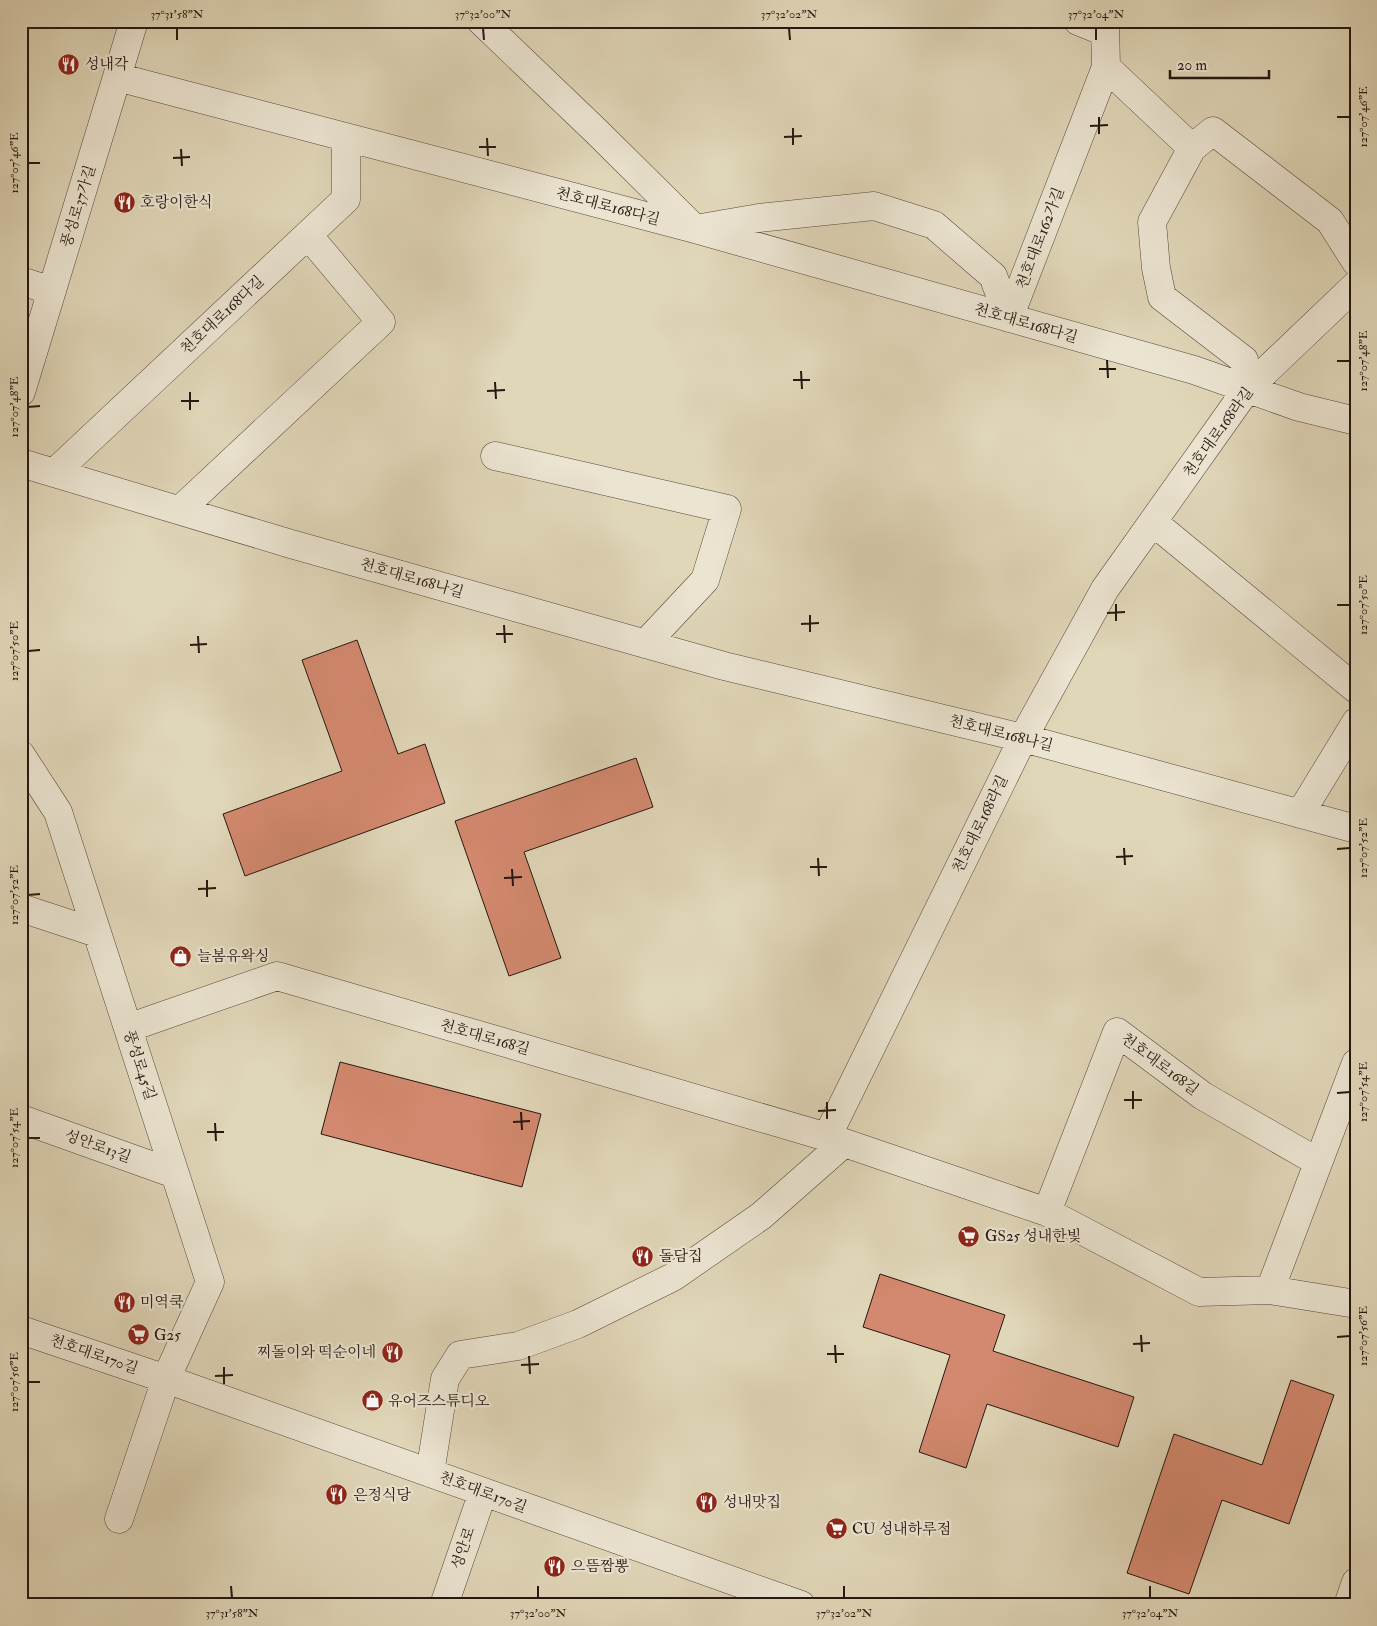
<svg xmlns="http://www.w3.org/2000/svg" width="1377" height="1626" viewBox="0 0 1377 1626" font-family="'IM FELL Double Pica','Noto Serif KR',serif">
	<rect width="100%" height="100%" fill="#e0d6b8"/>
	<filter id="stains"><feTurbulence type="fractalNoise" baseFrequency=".004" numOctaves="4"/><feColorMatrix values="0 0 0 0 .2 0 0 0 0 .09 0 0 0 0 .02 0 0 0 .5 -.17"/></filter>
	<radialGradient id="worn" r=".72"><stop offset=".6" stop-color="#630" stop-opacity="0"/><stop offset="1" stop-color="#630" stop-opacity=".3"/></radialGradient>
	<path fill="#d3896f" stroke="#261711" d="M357 640 398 754 425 744 445 803 245 876 223 814 342 771 302 660Z
		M636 758 653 807 524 852 561 958 509 976 455 821Z
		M340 1062 541 1114 522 1187 321 1134Z
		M880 1274 1005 1315 993 1351 1134 1397 1118 1447 987 1404 966 1468 919 1452 950 1355 863 1327Z
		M1291 1380 1334 1395 1289 1524 1222 1500 1189 1594 1127 1573 1174 1434 1262 1465Z"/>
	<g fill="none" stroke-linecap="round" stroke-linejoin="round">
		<defs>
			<path id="street" d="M481 21 597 132 695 229 759 218 874 206 934 225 993 276 1009 318
				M1078 21 1105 32
				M1106 67 1192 148 1152 222 1156 268 1162 297 1244 360 1247 389
				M117 77 695 229 1194 370 1299 407 1356 421
				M1192 148 1213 131 1330 221 1356 262
				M21 281 52 291
				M1009 318 1106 67 1105 21
				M21 392 134 21
				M495 456 727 509 705 580 645 644
				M21 463 291 544 724 666 1023 738 1356 829
				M54 473 346 199V138
				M180 510 381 322 308 235
				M1153 522 1356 689
				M21 755 58 812 210 1282 166 1379 119 1519
				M1300 814 1356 722
				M21 908 97 933
				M128 1028 277 976 827 1137 1047 1212 1199 1292 1270 1290 1356 1304
				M21 1119 175 1174
				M827 1137 1023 738 1105 589 1247 389 1356 285
				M1047 1212 1117 1032 1203 1096 1318 1162
				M1270 1290 1356 1063
				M21 1330 166 1379 801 1605
				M430 1473 445 1379 460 1355 518 1346 578 1324 673 1277 761 1216 844 1143
				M444 1605 483 1492
				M1348 1605 1356 1582"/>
		</defs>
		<use href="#street" stroke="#54473b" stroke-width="29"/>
		<use href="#street" stroke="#ebe4d1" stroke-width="28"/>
	</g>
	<path fill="none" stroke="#261711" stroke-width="2" d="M177 28V40M483 28 484 40M789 28 790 40M1096 28V40M1099 117V134M1337 117H1350M1090 126 1108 125M793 128V145M784 137 802 136M487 138 488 156M479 147H496M181 149 182 166M173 158 190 157M28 163H40M1107 360 1108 378M1337 361H1350M1099 369H1116M801 371 802 389M793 380H810M495 382 496 399M487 391 505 390M190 392V410M181 401H199M28 407 40 406M1116 604V621M1337 605H1350M1107 613 1125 612M810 615V632M801 624 819 623M504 625 505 643M496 634H513M198 636 199 653M190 645 207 644M28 651 40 650M1124 848 1125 865M1337 849 1350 848M1116 857 1133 856M818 858 819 876M810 867H827M512 869 513 886M504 878 522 877M207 880V897M198 889 216 888M28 895 40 894M1133 1091V1109M1337 1093 1350 1092M1124 1100H1142M827 1102V1119M818 1111 836 1110M521 1112 522 1130M513 1122 530 1121M215 1123 216 1141M207 1132H224M28 1138H40M1141 1335 1142 1352M1337 1337 1350 1336M1133 1344 1150 1343M835 1345 836 1363M827 1354H844M529 1356 530 1374M521 1365 539 1364M224 1367V1384M215 1376 233 1375M28 1382H40M231 1586 232 1598M538 1586V1598M844 1586V1598M1150 1586V1598"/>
	<defs>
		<symbol id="restaurant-disc" viewBox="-11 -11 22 22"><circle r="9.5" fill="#8f2418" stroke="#ebe4d1"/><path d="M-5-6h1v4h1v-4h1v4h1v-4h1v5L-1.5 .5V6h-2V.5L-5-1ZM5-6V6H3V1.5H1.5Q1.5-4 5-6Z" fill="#fff"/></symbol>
		<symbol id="shop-disc" viewBox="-11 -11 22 22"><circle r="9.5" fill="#8f2418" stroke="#ebe4d1"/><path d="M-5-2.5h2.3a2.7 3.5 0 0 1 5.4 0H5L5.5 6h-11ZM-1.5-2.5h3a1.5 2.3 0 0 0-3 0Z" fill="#fff"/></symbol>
		<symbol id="supermarket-disc" viewBox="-11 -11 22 22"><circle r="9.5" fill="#8f2418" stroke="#ebe4d1"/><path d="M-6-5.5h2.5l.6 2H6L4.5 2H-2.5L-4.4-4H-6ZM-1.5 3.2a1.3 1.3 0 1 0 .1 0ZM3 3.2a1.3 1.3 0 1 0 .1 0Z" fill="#fff"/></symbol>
	</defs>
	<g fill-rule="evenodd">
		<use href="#restaurant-disc" x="56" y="52" width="25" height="25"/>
		<use href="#restaurant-disc" x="112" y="190" width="25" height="25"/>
		<use href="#shop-disc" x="168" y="944" width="25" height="25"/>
		<use href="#supermarket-disc" x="956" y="1224" width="25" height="25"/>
		<use href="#restaurant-disc" x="630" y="1244" width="25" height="25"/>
		<use href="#restaurant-disc" x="112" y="1290" width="25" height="25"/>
		<use href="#supermarket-disc" x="126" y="1322" width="25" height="25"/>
		<use href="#restaurant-disc" x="380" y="1340" width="25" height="25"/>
		<use href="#shop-disc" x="360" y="1388" width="25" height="25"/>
		<use href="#restaurant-disc" x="324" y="1482" width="25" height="25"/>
		<use href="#restaurant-disc" x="694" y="1490" width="25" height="25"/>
		<use href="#supermarket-disc" x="824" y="1516" width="25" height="25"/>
		<use href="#restaurant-disc" x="542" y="1554" width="25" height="25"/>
	</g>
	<g text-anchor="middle" stroke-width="4.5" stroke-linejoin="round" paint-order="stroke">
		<g font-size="15" fill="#261711" stroke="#ebe4d1" text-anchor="start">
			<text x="85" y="69">성내각</text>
			<text x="140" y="207">호랑이한식</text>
			<text x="197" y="961">늘봄유왁싱</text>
			<text x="985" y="1241">GS25 성내한빛</text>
			<text x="659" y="1261">돌담집</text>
			<text x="140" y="1307">미역쿡</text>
			<text x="154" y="1340">G25</text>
			<text x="376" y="1357" text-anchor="end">찌돌이와 떡순이네</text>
			<text x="388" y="1406">유어즈스튜디오</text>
			<text x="353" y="1500">은정식당</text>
			<text x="723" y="1507">성내맛집</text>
			<text x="852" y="1534">CU 성내하루점</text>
			<text x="571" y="1571">으뜸짬뽕</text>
		</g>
		<g font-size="15" fill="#261711" stroke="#ebe4d1">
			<text transform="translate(78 206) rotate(-73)" y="5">풍성로37가길</text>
			<text transform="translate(608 206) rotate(15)" y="5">천호대로168다길</text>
			<text transform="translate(1040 238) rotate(-69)" y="5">천호대로162가길</text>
			<text transform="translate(222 315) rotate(-43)" y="5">천호대로168다길</text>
			<text transform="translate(1026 323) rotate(16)" y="5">천호대로168다길</text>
			<text transform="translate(1218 432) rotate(-54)" y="5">천호대로168라길</text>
			<text transform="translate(412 578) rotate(16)" y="5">천호대로168나길</text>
			<text transform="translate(1001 733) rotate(14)" y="5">천호대로168나길</text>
			<text transform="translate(980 824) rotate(-64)" y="5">천호대로168라길</text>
			<text transform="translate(485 1037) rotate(16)" y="5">천호대로168길</text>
			<text transform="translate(1160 1064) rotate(37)" y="5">천호대로168길</text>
			<text transform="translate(140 1065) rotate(72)" y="5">풍성로45길</text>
			<text transform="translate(98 1146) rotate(20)" y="5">성안로13길</text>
			<text transform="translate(94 1354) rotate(19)" y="5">천호대로170길</text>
			<text transform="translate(483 1492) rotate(20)" y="5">천호대로170길</text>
			<text transform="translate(463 1548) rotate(-71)" y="5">성안로</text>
		</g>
	</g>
	<rect width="1377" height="1626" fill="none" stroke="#e0d6b8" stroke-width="55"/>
	<path d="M1170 70v8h99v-8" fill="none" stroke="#261711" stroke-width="2.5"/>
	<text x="1177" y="70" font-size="15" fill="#261711" stroke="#ebe4d1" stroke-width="4" paint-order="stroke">20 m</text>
	<rect x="28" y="28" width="1322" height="1570" fill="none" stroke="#261711" stroke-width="2"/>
	<g font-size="12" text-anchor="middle" fill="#261711">
		<text x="177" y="18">37°31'58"N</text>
		<text x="483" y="18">37°32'00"N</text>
		<text x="789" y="18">37°32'02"N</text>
		<text x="1096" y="18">37°32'04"N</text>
		<text transform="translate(1363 117) rotate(-90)" y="4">127°07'46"E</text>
		<text transform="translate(14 163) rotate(-90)" y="4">127°07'46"E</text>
		<text transform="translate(1363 361) rotate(-90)" y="4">127°07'48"E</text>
		<text transform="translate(14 407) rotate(-90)" y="4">127°07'48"E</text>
		<text transform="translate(1363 605) rotate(-90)" y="4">127°07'50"E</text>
		<text transform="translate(14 651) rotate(-90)" y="4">127°07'50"E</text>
		<text transform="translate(1363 848) rotate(-90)" y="4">127°07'52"E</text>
		<text transform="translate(14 895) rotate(-90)" y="4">127°07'52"E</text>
		<text transform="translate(1363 1092) rotate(-90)" y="4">127°07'54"E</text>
		<text transform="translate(14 1138) rotate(-90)" y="4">127°07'54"E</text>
		<text transform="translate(1363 1336) rotate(-90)" y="4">127°07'56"E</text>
		<text transform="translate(14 1382) rotate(-90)" y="4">127°07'56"E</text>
		<text x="232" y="1617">37°31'58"N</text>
		<text x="538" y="1617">37°32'00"N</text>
		<text x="844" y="1617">37°32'02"N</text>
		<text x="1150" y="1617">37°32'04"N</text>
	</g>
	<rect width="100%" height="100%" filter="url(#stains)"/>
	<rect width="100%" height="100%" fill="url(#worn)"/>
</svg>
